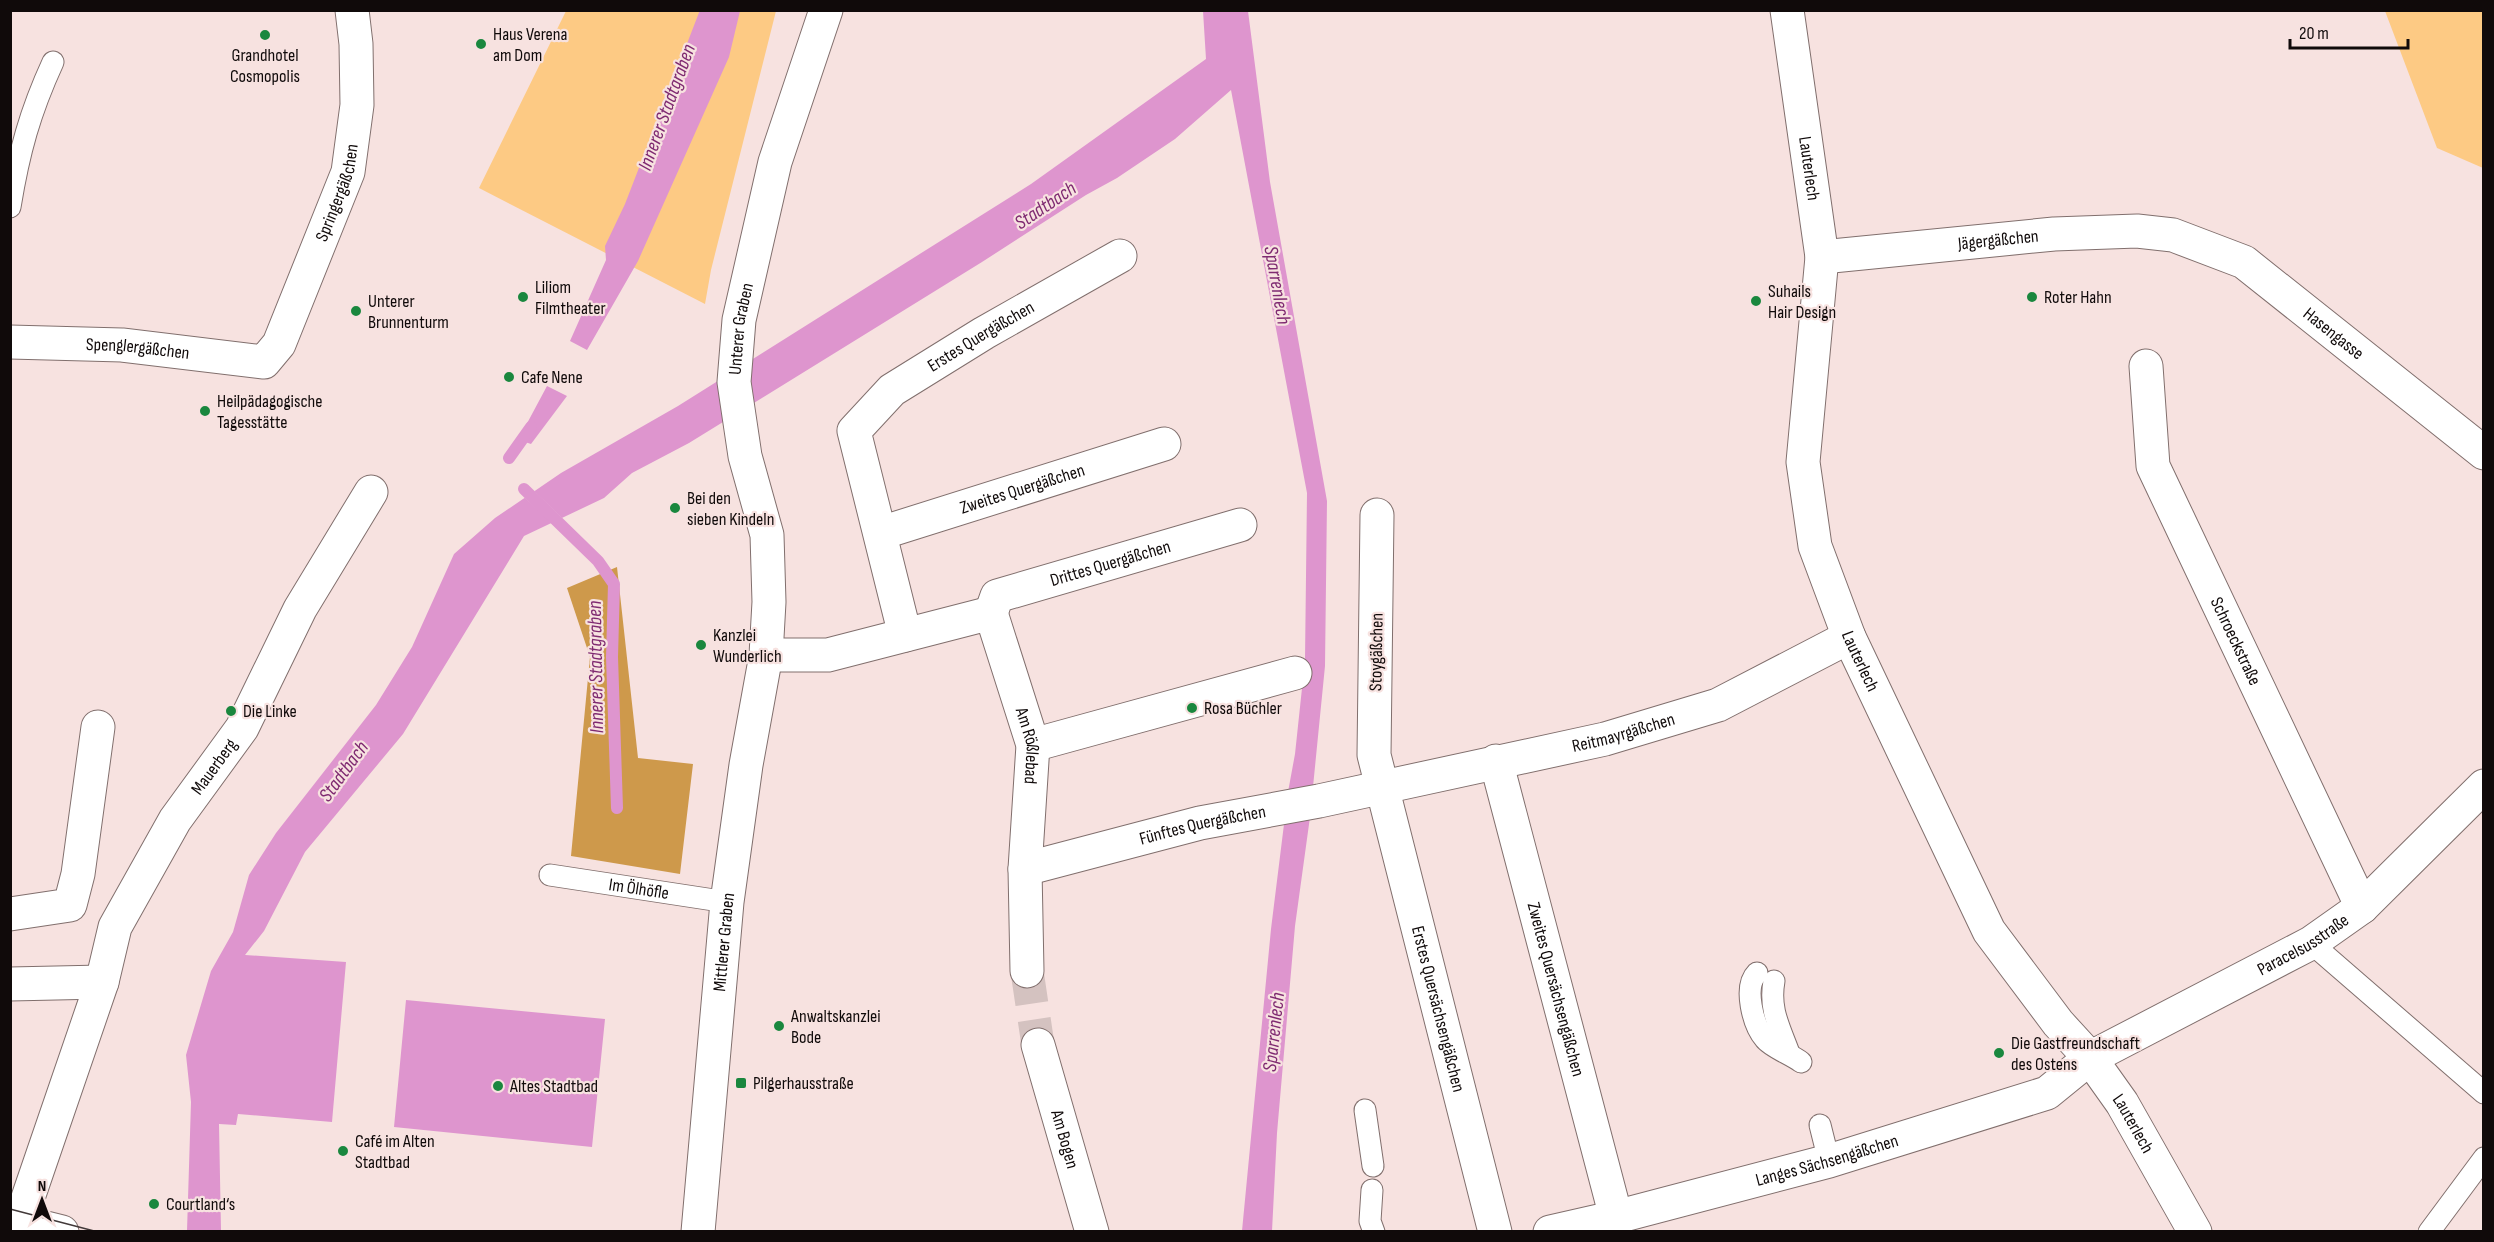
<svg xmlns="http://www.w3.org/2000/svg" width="2494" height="1242" viewBox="0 0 2494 1242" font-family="'Sofia Sans Condensed',sans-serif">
	<rect width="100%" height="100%" fill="#f7e2e0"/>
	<path fill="#fdca84" d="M566 11H776L711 270 705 304 479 188Z
		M2385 11H2483V168L2437 148Z"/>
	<path fill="#ce994b" d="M617 567 638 758 693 764 680 874 571 856 590 657 567 588Z"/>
	<path fill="#de95ce" d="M700 10 740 11 729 57 638 261 587 350 570 341 606 260 605 246 625 204Z
		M1203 11H1248L1270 182 1327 501 1325 666 1310 817 1295 926 1277 1133 1272 1231H1242L1271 929 1288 792 1295 754 1305 660 1307 493 1231 90 1175 139 1117 178 1086 195 982 262 689 443 632 473 604 498 524 536 403 734 305 852 264 931 245 955 346 962 332 1122 238 1114 236 1125 219 1124 221 1231H187L191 1102 186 1055 211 971 233 932 249 875 276 833 376 705 412 647 454 554 495 518 561 473 678 406 1031 184 1206 59Z
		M547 386 567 396 531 444 516 439 524 429Z
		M406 1000 605 1019 592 1147 394 1127Z"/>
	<path fill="#f7e2e0" d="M532 489 564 520 554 525 523 496Z"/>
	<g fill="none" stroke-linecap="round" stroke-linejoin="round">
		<path stroke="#de95ce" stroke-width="12" d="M509 458 531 427
			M524 489 598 561 614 584 612 657 617 808"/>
		<path stroke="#d4c2c0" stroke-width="33" stroke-dasharray="33 16" stroke-linecap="butt" d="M1027 971 1038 1045"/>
		<defs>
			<g id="service">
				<path d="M10 207C19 152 30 112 53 62"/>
				<path id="s1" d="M550 875 727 902"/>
				<path d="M2311 943 2484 1093"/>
				<path d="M1757 973C1743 987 1753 1025 1765 1039 1771 1047 1792 1055 1801 1062"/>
				<path d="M1774 981C1769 1009 1779 1026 1789 1053"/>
				<path d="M1365 1110 1373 1166"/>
				<path d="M1820 1125 1829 1161"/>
				<path d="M1372 1190 1370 1221 1374 1232"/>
				<path d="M2429 1232 2484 1158"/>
			</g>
			<g id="minor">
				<path id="s2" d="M1787 10 1822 257 1803 462 1815 546 1849 637 1989 931 2058 1023 2090 1058 2122 1103 2195 1232"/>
				<path id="s3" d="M1822 257 2054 234 2137 231 2173 235 2244 262 2484 453"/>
				<path id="s4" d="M10 342 122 345 264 362 279 344 348 172 357 105 356 44 352 10"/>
				<path id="s5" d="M2146 366 2153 466 2362 907"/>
				<path id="s6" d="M1377 515 1374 755 1495 1232"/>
				<path id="s7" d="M881 533 1164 444"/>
				<path id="s8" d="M991 613 997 596 1240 525"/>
				<path id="s9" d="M905 635 854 431 892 390 984 333 1120 256"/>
				<path id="s10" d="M766 655H828L991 613 1033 745 1025 869 1027 971"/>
				<path d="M1033 745 1295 673"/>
				<path id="s11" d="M1496 761 1616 1217"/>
				<path id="s12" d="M1025 869 1200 823 1319 801 1605 739 1718 705 1849 637"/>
				<path d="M10 914 70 905 78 874 98 727"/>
				<path d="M10 984 102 982"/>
				<path id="s13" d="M1038 1045 1092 1232"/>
				<path d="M10 1219 62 1232"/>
				<path id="s14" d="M20 1221 102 982 115 927 175 820 242 728 300 609 371 492"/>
				<path id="s15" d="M1550 1232 1616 1217 1829 1161 2047 1093 2090 1058 2311 943 2362 907 2484 786"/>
			</g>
			<g id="tertiary">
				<path id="s16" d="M698 1232 727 902 746 765 766 655 769 602 767 535 745 456 734 382 739 320 775 162 826 10"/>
			</g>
		</defs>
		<use href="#service" stroke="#816f6d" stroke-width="23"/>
		<use href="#minor" stroke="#816f6d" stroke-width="35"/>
		<use href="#tertiary" stroke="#816f6d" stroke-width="35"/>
		<use href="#service" stroke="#fff" stroke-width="21"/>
		<use href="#minor" stroke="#fff" stroke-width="33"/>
		<use href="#tertiary" stroke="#fff" stroke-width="33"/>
		<path stroke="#423939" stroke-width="1.5" d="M10 1209 98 1232"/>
	</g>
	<g fill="#1a873e" stroke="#f7e2e0" stroke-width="2">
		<circle cx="265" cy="35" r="6"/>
		<circle cx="481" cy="44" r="6"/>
		<circle cx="523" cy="297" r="6"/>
		<circle cx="2032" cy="297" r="6"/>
		<circle cx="1756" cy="301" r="6"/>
		<circle cx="356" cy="311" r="6"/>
		<circle cx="509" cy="377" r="6"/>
		<circle cx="205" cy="411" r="6"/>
		<circle cx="675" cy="508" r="6"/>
		<circle cx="701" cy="645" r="6"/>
		<circle cx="1192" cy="708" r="6"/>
		<circle cx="231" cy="711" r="6"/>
		<circle cx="779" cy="1026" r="6"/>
		<circle cx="1999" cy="1053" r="6"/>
		<rect x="735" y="1077" width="12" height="12" rx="3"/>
		<circle cx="498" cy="1086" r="6"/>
		<circle cx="343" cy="1151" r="6"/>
		<circle cx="154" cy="1204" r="6"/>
	</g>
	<g text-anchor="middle" stroke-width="4.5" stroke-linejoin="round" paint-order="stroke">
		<g font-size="18" fill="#100a0a" stroke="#f7e2e0" text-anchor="start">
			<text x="493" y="40">Haus Verena<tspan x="493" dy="21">am Dom</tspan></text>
			<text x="265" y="61" text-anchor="middle">Grandhotel<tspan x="265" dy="21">Cosmopolis</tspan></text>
			<text x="535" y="293">Liliom<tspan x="535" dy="21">Filmtheater</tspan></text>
			<text x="1768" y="297">Suhails<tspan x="1768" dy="21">Hair Design</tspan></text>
			<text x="2044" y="303">Roter Hahn</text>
			<text x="368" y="307">Unterer<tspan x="368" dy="21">Brunnenturm</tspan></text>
			<text x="521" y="383">Cafe Nene</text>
			<text x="217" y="407">Heilpädagogische<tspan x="217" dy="21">Tagesstätte</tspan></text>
			<text x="687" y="504">Bei den<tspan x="687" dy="21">sieben Kindeln</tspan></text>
			<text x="713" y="641">Kanzlei<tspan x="713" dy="21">Wunderlich</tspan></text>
			<text x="1204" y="714">Rosa Büchler</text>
			<text x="243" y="717">Die Linke</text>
			<text x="791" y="1022">Anwaltskanzlei<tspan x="791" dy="21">Bode</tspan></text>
			<text x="2011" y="1049">Die Gastfreundschaft<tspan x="2011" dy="21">des Ostens</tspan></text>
			<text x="753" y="1089">Pilgerhausstraße</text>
			<text x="510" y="1092">Altes Stadtbad</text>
			<text x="355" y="1147">Café im Alten<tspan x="355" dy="21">Stadtbad</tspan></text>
			<text x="166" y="1210">Courtland‘s</text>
		</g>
		<g font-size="18" fill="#100a0a" stroke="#f7e2e0">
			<text dy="6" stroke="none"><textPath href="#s2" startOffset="160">Lauterlech</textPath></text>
			<text dy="6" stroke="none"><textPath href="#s4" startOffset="441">Springergäßchen</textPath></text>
			<text dy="6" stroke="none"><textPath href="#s3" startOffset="177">Jägergäßchen</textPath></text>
			<text dy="6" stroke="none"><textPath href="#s16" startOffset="912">Unterer Graben</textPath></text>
			<text dy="6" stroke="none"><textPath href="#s3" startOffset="543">Hasengasse</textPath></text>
			<text dy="6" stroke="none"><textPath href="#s9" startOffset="370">Erstes Quergäßchen</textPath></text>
			<text dy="6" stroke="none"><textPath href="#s4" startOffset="128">Spenglergäßchen</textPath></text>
			<text dy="6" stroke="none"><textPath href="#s7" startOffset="148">Zweites Quergäßchen</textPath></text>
			<text dy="6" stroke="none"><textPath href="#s8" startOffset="136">Drittes Quergäßchen</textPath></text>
			<text dy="6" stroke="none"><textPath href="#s5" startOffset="294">Schroeckstraße</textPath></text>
			<text transform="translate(1376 652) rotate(-89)" y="6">Stoygäßchen</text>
			<text dy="6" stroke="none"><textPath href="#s2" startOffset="664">Lauterlech</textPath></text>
			<text dy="6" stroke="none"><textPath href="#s12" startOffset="614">Reitmayrgäßchen</textPath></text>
			<text dy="6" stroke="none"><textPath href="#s10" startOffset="369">Am Rößlebad</textPath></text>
			<text dy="6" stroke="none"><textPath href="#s14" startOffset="498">Mauerberg</textPath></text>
			<text dy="6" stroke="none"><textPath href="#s12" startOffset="183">Fünftes Quergäßchen</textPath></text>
			<text dy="6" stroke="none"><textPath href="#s1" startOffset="90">Im Ölhöfle</textPath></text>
			<text dy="6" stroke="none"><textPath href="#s16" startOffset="291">Mittlerer Graben</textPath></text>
			<text dy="6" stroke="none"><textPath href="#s15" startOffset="813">Paracelsusstraße</textPath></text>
			<text dy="6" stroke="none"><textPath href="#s11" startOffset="236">Zweites Quersächsengäßchen</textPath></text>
			<text dy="6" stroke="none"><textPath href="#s6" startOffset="502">Erstes Quersächsengäßchen</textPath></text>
			<text dy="6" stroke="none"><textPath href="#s2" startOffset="1204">Lauterlech</textPath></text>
			<text dy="6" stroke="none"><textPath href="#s13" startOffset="98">Am Bogen</textPath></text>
			<text dy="6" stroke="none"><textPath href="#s15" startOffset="286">Langes Sächsengäßchen</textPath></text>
		</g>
		<g font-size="20" font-style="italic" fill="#7f2a71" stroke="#f7e2e0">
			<text transform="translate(666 107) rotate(-70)" y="7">Innerer Stadtgraben</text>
			<text transform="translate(1045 205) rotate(-34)" y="7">Stadtbach</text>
			<text transform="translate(1278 285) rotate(80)" y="7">Sparrenlech</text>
			<text transform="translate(595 667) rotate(-91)" y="7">Innerer Stadtgraben</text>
			<text transform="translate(343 771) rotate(-54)" y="7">Stadtbach</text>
			<text transform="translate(1273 1032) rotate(-84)" y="7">Sparrenlech</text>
		</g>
	</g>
	<rect width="2494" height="1242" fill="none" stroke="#100a0a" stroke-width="24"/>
	<g transform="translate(42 1200)" stroke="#f7e2e0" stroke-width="4.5" paint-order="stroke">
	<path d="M0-4.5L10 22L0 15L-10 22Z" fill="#100a0a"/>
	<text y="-9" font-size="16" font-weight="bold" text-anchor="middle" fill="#100a0a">N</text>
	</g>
	<path d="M2290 39v9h118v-9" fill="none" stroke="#100a0a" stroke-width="3"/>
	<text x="2299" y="39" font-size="18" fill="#100a0a" stroke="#f7e2e0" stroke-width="4.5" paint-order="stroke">20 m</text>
</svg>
